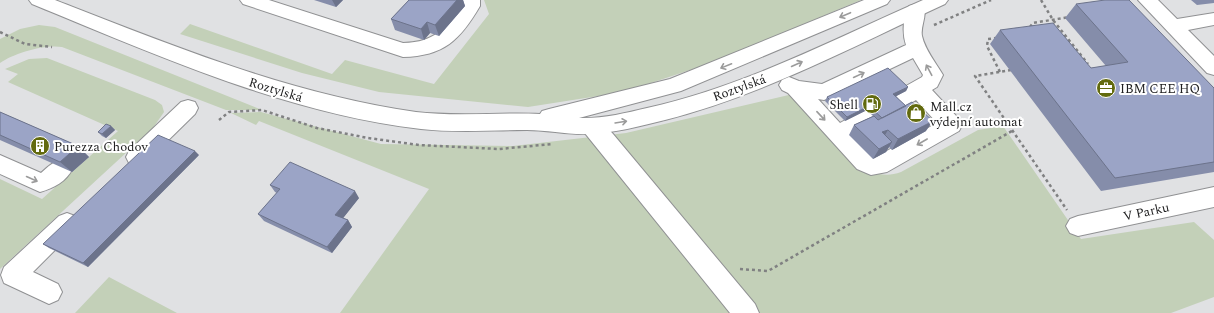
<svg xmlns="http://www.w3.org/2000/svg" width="1214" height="313" viewBox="0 0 1214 313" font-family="Spectral,serif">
	<rect width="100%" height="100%" fill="#e0e1e3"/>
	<path fill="#c3d0b8" d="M484 0H861L714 62 624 92 528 107 379 92 302 73 180 34 190 24 332 74 345 60 434 84 489 14Z
		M39 25 55 27 262 110H226L62 47C45 44 14 53 0 63V39L20 29Z
		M47 58 155 100 162 105 164 112 153 128 0 269V179L42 199 118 131 8 82 18 74 5 69 29 59Z
		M793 94 870 172C882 175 890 176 901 172L978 130 1003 126 1081 239 1194 222 1214 240V297L1171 313H340L429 189 259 121 256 125 231 113 261 112 381 144 513 146 626 133Z
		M109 277 177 313H75Z"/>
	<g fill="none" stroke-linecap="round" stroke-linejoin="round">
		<defs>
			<path id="minor" d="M240 0H269L403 43C437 42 442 29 462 5V0H480V6C460 40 444 56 403 57L243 4Z
				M1138 0H1158L1177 19 1214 13V25L1188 30 1214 56V75L1207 73Z
				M916 4 923 6C928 15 920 26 922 36 925 50 936 63 943 75L937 87 932 90 959 119 962 125 959 131 887 172 871 175 857 169 788 93 782 90 779 85 782 80 789 77 799 81 822 84 906 45C902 33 903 17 909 6ZM913 58 923 75 922 77 840 123 818 99 824 100 831 97ZM916 100 937 123 876 157H873L853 136Z
				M188 100 195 102 198 108 195 114 145 163 137 166 129 163 126 157 129 151 181 102Z
				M592 118 600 120 613 134 755 304 759 313H730L584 132 581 126 584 120Z
				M0 155 41 173C50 165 57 157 70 162L73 168C66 182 54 188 40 192L0 174Z
				M1214 187V207L1078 236 1070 233 1066 226 1070 219 1078 216Z
				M67 213 75 216 79 223 75 230 33 272 58 284 62 292 58 300 49 304 4 283 1 275 4 267 59 216Z"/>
			<path id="major" d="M29 0H55C173 46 290 94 416 112 457 117 499 112 540 114L542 111 549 109 670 79 864 0H890L887 4 681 91 579 118H584C605 118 626 113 647 108 743 87 832 40 923 0H948L945 4C854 46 763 95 665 120 641 126 614 133 589 134 568 135 548 130 527 130 491 130 456 133 421 129 285 113 157 55 32 4Z"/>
		</defs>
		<use href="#minor" stroke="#909193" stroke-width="2"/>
		<use href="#major" stroke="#909193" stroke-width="2"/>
		<path stroke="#808182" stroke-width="2.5" stroke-dasharray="3 3" stroke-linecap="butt" d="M1041 0 1053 20 1088 64
			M934 25 991 0
			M1030 27 1033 23 1069 17
			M0 32 25 44 52 47
			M997 38 988 39 987 46 1000 72
			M1011 70 975 76 1067 210
			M219 120 229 112 262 110 317 128 368 138 419 145 499 149 553 144
			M740 269 768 271 1012 131"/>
		<use href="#minor" fill="#fff" fill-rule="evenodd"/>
		<use href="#major" fill="#fff" fill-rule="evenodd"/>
	</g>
	<path fill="#858daa" d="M314 0H343L336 7Z
		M409 0H463L465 6 439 36 430 33 424 40 395 30 391 19Z
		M1191 0H1214V3L1197 5Z
		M1076 4 1214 88V172L1101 191 990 44 1000 30 1091 68 1106 66 1065 18Z
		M908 87 906 91 896 96 926 131 892 150 889 147 886 152 873 159 849 135 854 125 873 116 867 110 845 121 825 101 827 97Z
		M0 112 78 146 89 157 72 172 0 140Z
		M111 126 115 130 106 138 102 136 98 132Z
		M199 155 88 267 49 248 43 244Z
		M270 185 359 198 343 218 348 220 352 227 332 253 264 221 258 214 277 193 275 192Z"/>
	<path fill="#6c738b" d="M332 0H343L336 7Z
		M457 0H463L465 6 439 36 435 25Z
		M427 22 430 33 424 40 421 29Z
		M908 87 906 91 891 99 893 94Z
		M869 106 867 110 845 121 847 117Z
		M933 121 926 131 892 150 898 139Z
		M111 126 115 130 106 138 102 134Z
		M888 130 882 140V132Z
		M892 142 886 152 873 159 879 149Z
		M78 146 89 157 72 172 60 162Z
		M195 151 199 155 88 267 83 263Z
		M355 191 359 198 340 222 335 215Z
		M348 220 352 227 332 253 327 247Z"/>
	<path fill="#9ba4c6" stroke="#6c738b" d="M409 0H457L435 25 427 22 421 29 391 19Z
		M1105 0H1129L1214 88V162L1115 178 1000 30 1053 23 1091 68 1128 62 1076 4Z
		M888 68 908 87 893 94 906 106 882 118 869 106 847 117 827 97Z
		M912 102 933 121 898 139 888 130 882 132 892 142 879 149 854 125 874 116 878 120Z
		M0 112 78 146 60 162 0 135Z
		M106 124 111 126 102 134 98 132Z
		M158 135 195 151 83 263 43 244Z
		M290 162 355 191 335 215 348 220 327 247 258 214 280 189 270 185Z"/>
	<defs><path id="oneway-shaft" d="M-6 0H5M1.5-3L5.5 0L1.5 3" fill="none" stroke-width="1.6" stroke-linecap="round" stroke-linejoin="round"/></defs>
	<g stroke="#9b9b9b">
		<use href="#oneway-shaft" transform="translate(845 15) rotate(157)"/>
		<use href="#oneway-shaft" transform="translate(797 64) rotate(-24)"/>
		<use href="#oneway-shaft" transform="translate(726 66) rotate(158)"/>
		<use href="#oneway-shaft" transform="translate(929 70) rotate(-118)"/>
		<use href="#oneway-shaft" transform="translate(859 75) rotate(-25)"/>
		<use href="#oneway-shaft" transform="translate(821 116) rotate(47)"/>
		<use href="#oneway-shaft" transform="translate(621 122) rotate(-9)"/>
		<use href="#oneway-shaft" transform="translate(922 142) rotate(150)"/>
		<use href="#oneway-shaft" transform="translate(32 179) rotate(24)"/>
	</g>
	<defs>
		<symbol id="office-disc" viewBox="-11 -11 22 22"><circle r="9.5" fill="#626a0e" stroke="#fff"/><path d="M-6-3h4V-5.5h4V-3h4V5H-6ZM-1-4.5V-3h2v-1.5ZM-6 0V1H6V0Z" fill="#fff"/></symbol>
		<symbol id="fuel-disc" viewBox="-11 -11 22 22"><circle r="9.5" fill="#626a0e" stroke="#fff"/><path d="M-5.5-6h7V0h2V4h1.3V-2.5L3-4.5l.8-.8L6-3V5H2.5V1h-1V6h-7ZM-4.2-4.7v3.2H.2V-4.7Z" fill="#fff"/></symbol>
		<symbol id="shop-disc" viewBox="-11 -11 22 22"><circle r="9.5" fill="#626a0e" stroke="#fff"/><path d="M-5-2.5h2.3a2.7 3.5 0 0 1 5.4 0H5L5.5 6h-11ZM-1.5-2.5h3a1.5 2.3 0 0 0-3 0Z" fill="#fff"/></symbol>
		<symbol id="building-disc" viewBox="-11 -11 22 22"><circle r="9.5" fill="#626a0e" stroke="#fff"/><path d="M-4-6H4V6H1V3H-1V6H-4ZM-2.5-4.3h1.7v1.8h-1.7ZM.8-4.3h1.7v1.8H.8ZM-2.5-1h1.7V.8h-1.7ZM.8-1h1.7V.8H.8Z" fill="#fff"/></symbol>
	</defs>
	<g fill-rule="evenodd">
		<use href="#office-disc" x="1095" y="77" width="22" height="22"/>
		<use href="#fuel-disc" x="861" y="93" width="22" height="22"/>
		<use href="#shop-disc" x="905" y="102" width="22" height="22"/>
		<use href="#building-disc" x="29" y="135" width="22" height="22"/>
	</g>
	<g text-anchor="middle" stroke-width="4" stroke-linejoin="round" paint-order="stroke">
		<g font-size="13" fill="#202021" stroke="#fff">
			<text transform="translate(739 87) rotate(-20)" y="5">Roztylská</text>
			<text transform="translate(276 89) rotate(17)" y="5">Roztylská</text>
			<text transform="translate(1146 211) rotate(-12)" y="5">V Parku</text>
		</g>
		<g font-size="13" fill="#202021" stroke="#fff" text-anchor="start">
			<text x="1120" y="93">IBM CEE HQ</text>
			<text x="858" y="109" text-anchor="end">Shell</text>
			<text x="930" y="111">Mall.cz<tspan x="930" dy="15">výdejní automat</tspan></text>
			<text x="54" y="151">Purezza Chodov</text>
		</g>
	</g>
</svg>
